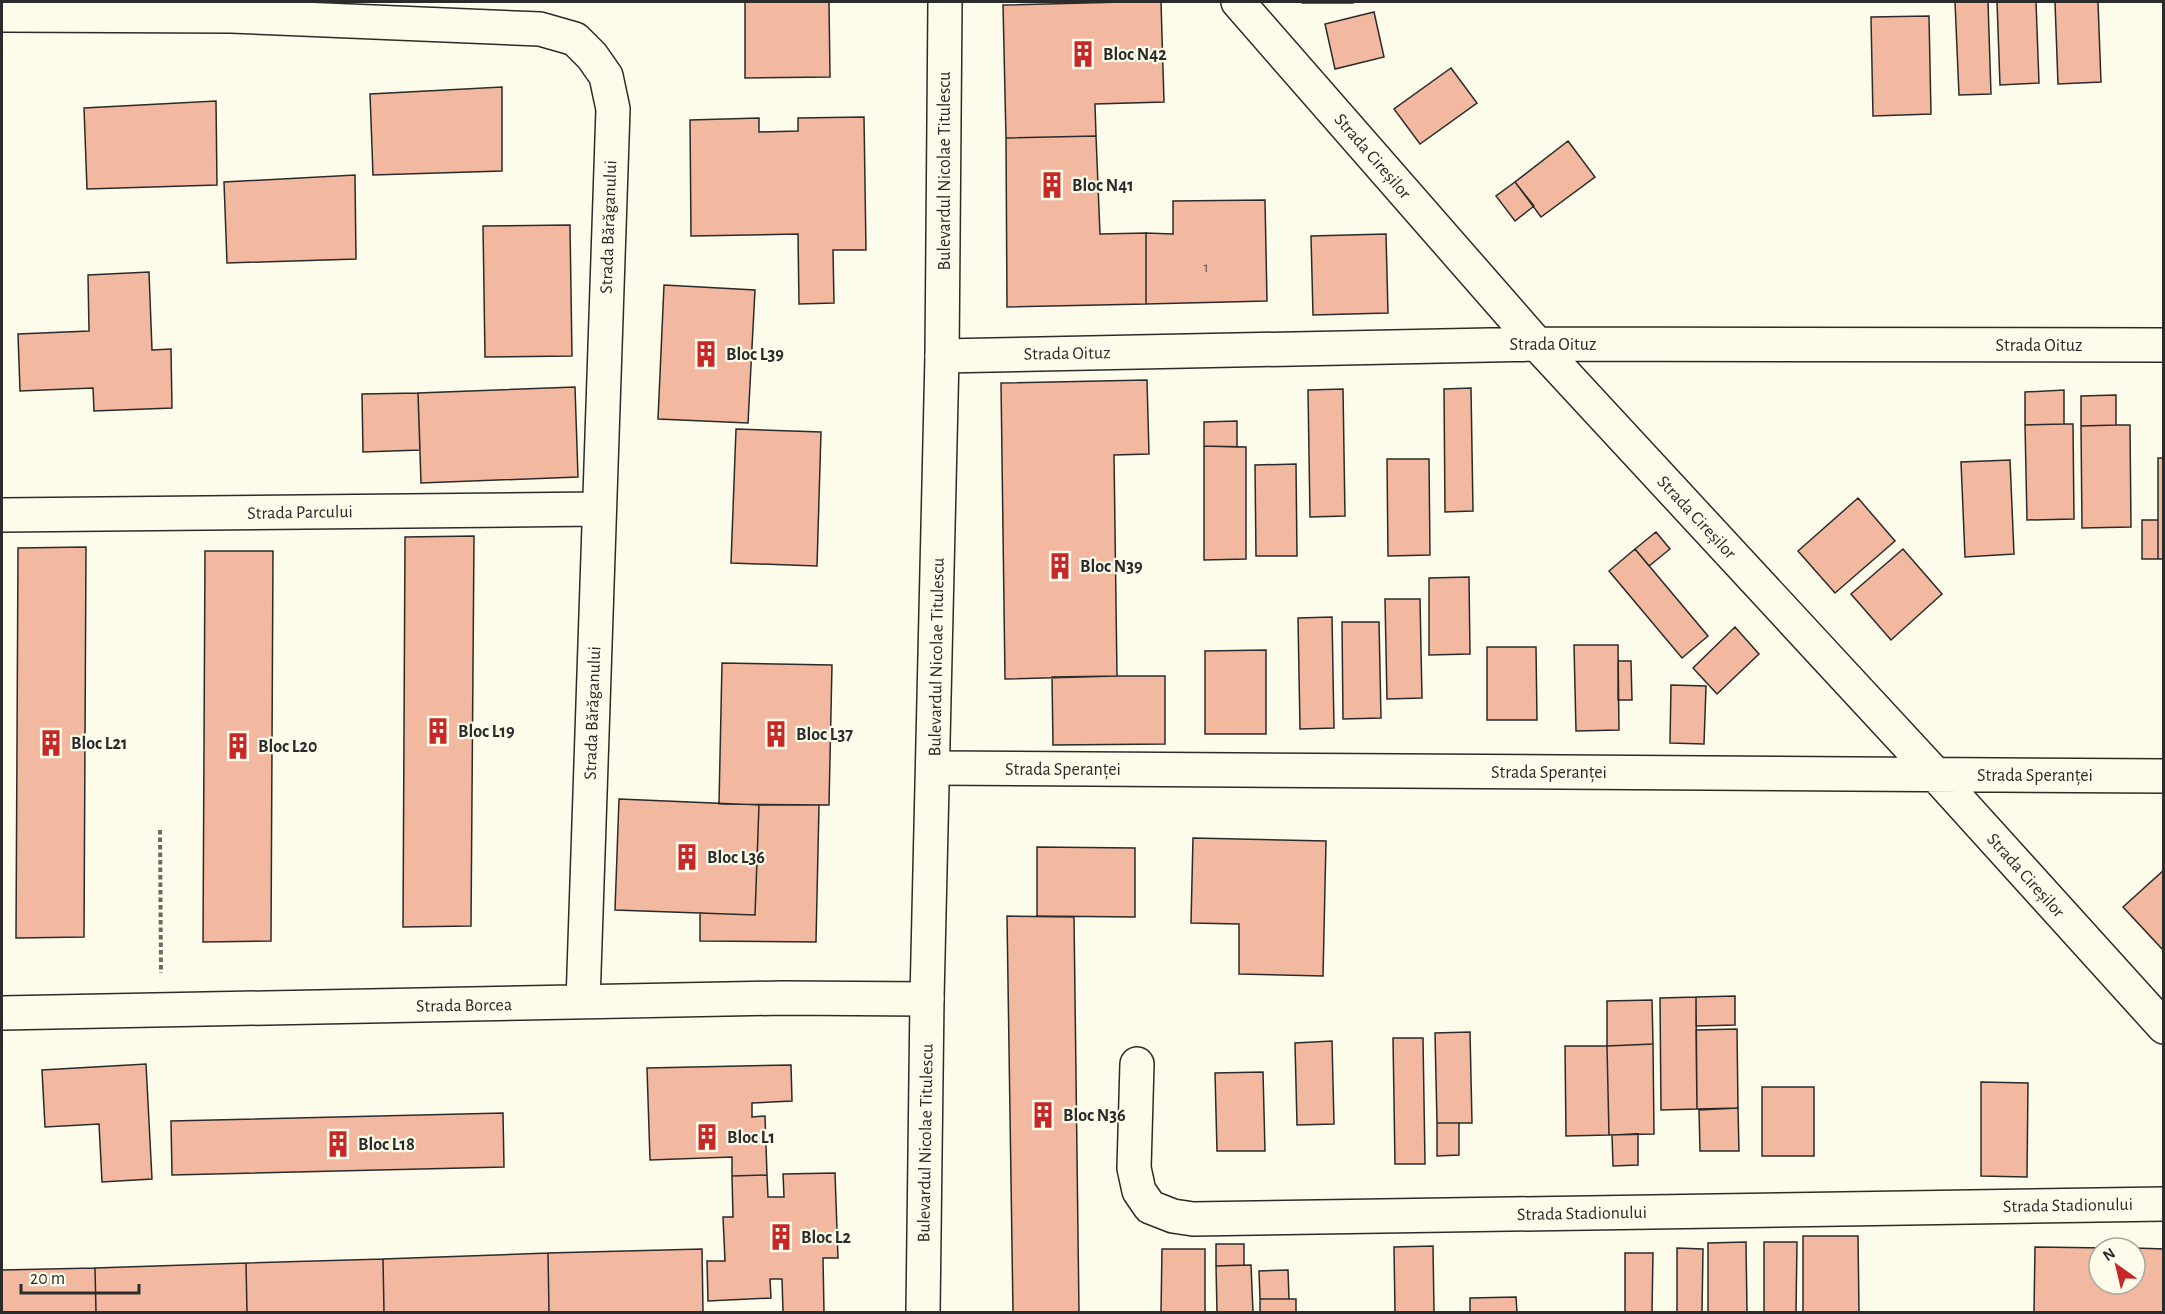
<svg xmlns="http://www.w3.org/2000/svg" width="2165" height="1314" viewBox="0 0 2165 1314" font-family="'Alegreya Sans',sans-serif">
	<rect width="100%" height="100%" fill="#fdfbea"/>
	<path fill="#f2b8a0" stroke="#2b2b2b" stroke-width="1.5" d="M745 2H829L830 77 745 78Z
		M1124 2H1161L1164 102 1095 104 1096 136 1006 138 1003 5Z
		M1302 2H1353V3H1302Z
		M1955 2H1988L1991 94 1959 95Z
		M1997 2H2036L2039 83 2000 85Z
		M2055 2H2098L2101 82 2058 84Z
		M1374 12 1384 57 1335 69 1325 24Z
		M1929 16 1931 114 1873 116 1871 17Z
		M1451 68 1477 103 1420 144 1394 109Z
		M502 87V171L373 175 370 94Z
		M216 101 217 185 87 189 84 108Z
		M864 117 866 250H833L834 303 799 304 798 234 691 236 690 120 759 118V132L798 131V118Z
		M1096 136 1100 234 1146 233V304L1007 307 1006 138Z
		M1568 141 1595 177 1541 217 1515 182Z
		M355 175 356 259 227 263 224 182Z
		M1515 182 1534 206 1515 221 1496 196Z
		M1265 200 1267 301 1146 304V233L1173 234V201Z
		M570 225 572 356 485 357 483 226Z
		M1386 234 1388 313 1313 315 1311 236Z
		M149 272 152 350 171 349 172 408 94 411 93 388 20 391 18 334 89 331 88 275Z
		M664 285 755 290 748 423 658 419Z
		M1147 380 1149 454 1114 455 1117 676 1005 679 1001 383Z
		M575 387 578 477 421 483 418 393Z
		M1471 388 1473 511 1445 512 1444 389Z
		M1343 389 1345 516 1310 517 1308 390Z
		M2064 390V424L2025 425V392Z
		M418 393 420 450 363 452 362 394Z
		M2116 395V425L2081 426V396Z
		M1237 421V447L1204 446V422Z
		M2064 424H2073L2074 519 2027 520 2025 425Z
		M2116 425H2130L2131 527 2082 528 2081 426Z
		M736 429 821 432 817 566 731 563Z
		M1204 446 1246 447V559L1204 560Z
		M2158 458H2164V559H2158Z
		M1387 459H1429L1430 555 1388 556Z
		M2010 460 2014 554 1965 557 1961 462Z
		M1296 464 1297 556H1256L1255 465Z
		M1858 498 1895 541 1835 593 1798 551Z
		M2142 520H2158V559H2142Z
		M1656 532 1670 549 1649 566 1635 549Z
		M474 536 471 926 403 927 405 537Z
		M86 547 84 937 16 938 18 548Z
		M1635 549 1708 636 1682 658 1609 571Z
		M1903 549 1942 594 1891 640 1851 594Z
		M205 551H273L271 941 203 942Z
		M1469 577 1470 654 1429 655V578Z
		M1385 599H1420L1422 698 1387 699Z
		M1332 617 1334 728 1300 729 1298 618Z
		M1342 622H1379L1381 718 1343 719Z
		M1735 627 1759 654 1717 694 1693 668Z
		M1574 645H1618L1619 730 1576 731Z
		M1487 647H1536L1537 720H1487Z
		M1266 650V734H1205V651Z
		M1618 661H1631L1632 700H1618Z
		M722 663 832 665 829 805 719 804Z
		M1117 676H1165V744L1053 745 1052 677Z
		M1671 685 1706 686 1704 744 1670 743Z
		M619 799 759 805 755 915 615 910Z
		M759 805H819L816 942 700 941V913L755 915Z
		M1193 838 1326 841 1323 976 1239 974V924L1191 923Z
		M1037 847 1135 848V917L1037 916Z
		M2164 870V951L2123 907Z
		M1007 916 1074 917 1079 1312H1013Z
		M1735 996V1025L1696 1026V997Z
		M1696 997 1697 1109 1661 1110 1660 998Z
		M1652 1000 1653 1044 1607 1046V1001Z
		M1737 1029 1738 1108 1697 1109 1696 1030Z
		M1470 1032 1472 1123H1437L1435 1033Z
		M1393 1038H1423L1425 1164H1395Z
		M1332 1041 1334 1124 1297 1125 1295 1043Z
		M1653 1044 1654 1134 1609 1135 1607 1046Z
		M1565 1046H1607L1609 1135 1566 1136Z
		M146 1064 152 1179 102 1182 99 1124 45 1127 42 1070Z
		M791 1065 792 1101 752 1103V1117L765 1116 767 1175 732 1176V1157L650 1160 647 1068Z
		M1263 1072 1265 1151H1217L1215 1073Z
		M1981 1082 2028 1083 2027 1177 1981 1176Z
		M1762 1087H1814V1156H1762Z
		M1738 1108 1739 1151H1700L1699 1110Z
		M503 1113 504 1167 172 1175 171 1121Z
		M1437 1123H1459V1155L1437 1156Z
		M1638 1134V1165L1613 1166 1612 1135Z
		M835 1173 838 1258H823L824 1312H783L782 1279H770L771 1298 708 1301 707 1261H725L723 1217H733L732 1176 767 1175 768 1197H784L783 1174Z
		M1803 1236H1858L1859 1312H1803Z
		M1746 1242 1747 1312H1708V1243Z
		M1764 1242H1797L1796 1312H1764Z
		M1216 1244H1244V1265L1216 1266Z
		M1433 1246 1434 1312H1395L1394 1247Z
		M2035 1247 2108 1248H2099V1284H2135V1248L2164 1249V1312H2034Z
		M1677 1248 1703 1249 1702 1312H1677Z
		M702 1249 703 1312H549L548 1253Z
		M1162 1249H1205V1312H1161Z
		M548 1253 549 1312H384L383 1259Z
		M1625 1253H1653L1652 1312H1625Z
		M383 1259 384 1312H247L246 1263Z
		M246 1263 247 1312H96L95 1268Z
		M1251 1265 1253 1312H1217L1216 1266Z
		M95 1268 96 1312H2V1270Z
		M1288 1270 1289 1299H1260L1259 1271Z
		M1516 1297 1517 1312H1470V1298Z
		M1260 1299H1296V1312H1260Z"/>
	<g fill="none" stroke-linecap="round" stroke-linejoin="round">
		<defs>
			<path id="street" d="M1238 2 1537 344 1935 774 2164 1027
				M2 15 231 16 540 29 575 39 592 56 606 76 613 109 583 1002
				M942 356 1537 344 2164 345
				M2 515 598 509
				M934 768 2164 776
				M2 1013 783 998 927 999
				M1137 1064 1134 1168 1139 1191 1150 1207 1173 1216 1193 1219 2164 1204"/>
			<path id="secondary" d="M923 1312 927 999 942 356 945 2"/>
		</defs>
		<use href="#street" stroke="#2b2b2b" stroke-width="36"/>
		<use href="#secondary" stroke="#2b2b2b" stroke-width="36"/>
		<path stroke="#6a6964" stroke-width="4" stroke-dasharray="4.5 3" stroke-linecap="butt" d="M160 830 161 973"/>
		<use href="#street" stroke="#fdfbea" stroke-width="33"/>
		<use href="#secondary" stroke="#fdfbea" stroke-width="33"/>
	</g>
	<defs>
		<symbol id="building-bare" viewBox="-9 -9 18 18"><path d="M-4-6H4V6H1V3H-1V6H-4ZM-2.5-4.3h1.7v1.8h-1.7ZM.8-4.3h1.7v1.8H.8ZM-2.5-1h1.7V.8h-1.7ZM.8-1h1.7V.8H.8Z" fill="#c62828" stroke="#fdfbea" stroke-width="2.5" paint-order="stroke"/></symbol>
	</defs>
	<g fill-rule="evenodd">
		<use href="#building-bare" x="1064" y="35" width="38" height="38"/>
		<use href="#building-bare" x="1033" y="166" width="38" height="38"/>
		<use href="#building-bare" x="687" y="335" width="38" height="38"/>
		<use href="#building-bare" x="1041" y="547" width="38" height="38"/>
		<use href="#building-bare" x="419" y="712" width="38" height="38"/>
		<use href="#building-bare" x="757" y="715" width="38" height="38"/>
		<use href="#building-bare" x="32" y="724" width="38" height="38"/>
		<use href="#building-bare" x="219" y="727" width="38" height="38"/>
		<use href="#building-bare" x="668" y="838" width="38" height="38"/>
		<use href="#building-bare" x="1024" y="1096" width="38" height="38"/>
		<use href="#building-bare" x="688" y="1118" width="38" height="38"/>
		<use href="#building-bare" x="319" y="1125" width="38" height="38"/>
		<use href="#building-bare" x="762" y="1218" width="38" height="38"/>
	</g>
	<g text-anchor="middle" stroke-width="4.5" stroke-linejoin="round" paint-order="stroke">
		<g font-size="15" fill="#5d4e48">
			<text x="1206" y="272">1</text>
		</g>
		<g font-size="18" font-weight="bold" fill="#2b2b2b" stroke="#fdfbea" text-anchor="start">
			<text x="1103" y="60">Bloc N42</text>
			<text x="1072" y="191">Bloc N41</text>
			<text x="726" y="360">Bloc L39</text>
			<text x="1080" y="572">Bloc N39</text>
			<text x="458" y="737">Bloc L19</text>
			<text x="796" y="740">Bloc L37</text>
			<text x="71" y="749">Bloc L21</text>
			<text x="258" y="752">Bloc L20</text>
			<text x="707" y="863">Bloc L36</text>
			<text x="1063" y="1121">Bloc N36</text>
			<text x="727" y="1143">Bloc L1</text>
			<text x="358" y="1150">Bloc L18</text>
			<text x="801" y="1243">Bloc L2</text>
		</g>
		<g font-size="18" fill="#2b2b2b" stroke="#fdfbea">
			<text transform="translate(1373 156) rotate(49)" y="6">Strada Cireșilor</text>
			<text transform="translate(944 171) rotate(-90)" y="6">Bulevardul Nicolae Titulescu</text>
			<text transform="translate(608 227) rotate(-88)" y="6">Strada Bărăganului</text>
			<text x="1553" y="350">Strada Oituz</text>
			<text x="2039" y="351">Strada Oituz</text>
			<text transform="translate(1067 353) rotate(-1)" y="6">Strada Oituz</text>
			<text transform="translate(300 512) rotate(-1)" y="6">Strada Parcului</text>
			<text transform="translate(1697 517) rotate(47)" y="6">Strada Cireșilor</text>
			<text transform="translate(936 657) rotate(-89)" y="6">Bulevardul Nicolae Titulescu</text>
			<text transform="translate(592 713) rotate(-88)" y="6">Strada Bărăganului</text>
			<text x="1063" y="775">Strada Speranței</text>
			<text x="1549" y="778">Strada Speranței</text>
			<text x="2035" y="781">Strada Speranței</text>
			<text transform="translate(2026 875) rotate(48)" y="6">Strada Cireșilor</text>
			<text transform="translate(464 1005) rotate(-1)" y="6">Strada Borcea</text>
			<text transform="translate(925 1143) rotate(-89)" y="6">Bulevardul Nicolae Titulescu</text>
			<text transform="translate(2068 1205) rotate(-1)" y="6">Strada Stadionului</text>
			<text transform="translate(1582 1213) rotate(-1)" y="6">Strada Stadionului</text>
		</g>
	</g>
	<rect width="2165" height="1314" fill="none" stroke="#2b2b2b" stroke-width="6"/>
	<g transform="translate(2117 1266) rotate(326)"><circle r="28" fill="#fdfbea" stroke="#a9a89e" stroke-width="1.5"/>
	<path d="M0-4.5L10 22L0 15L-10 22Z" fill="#c62828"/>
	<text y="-9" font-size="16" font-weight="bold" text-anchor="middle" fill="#2b2b2b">N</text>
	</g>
	<path d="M21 1284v9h118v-9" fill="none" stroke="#2b2b2b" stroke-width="3"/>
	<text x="30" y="1284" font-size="18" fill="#2b2b2b" stroke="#fdfbea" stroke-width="4.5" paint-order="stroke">20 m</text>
</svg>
